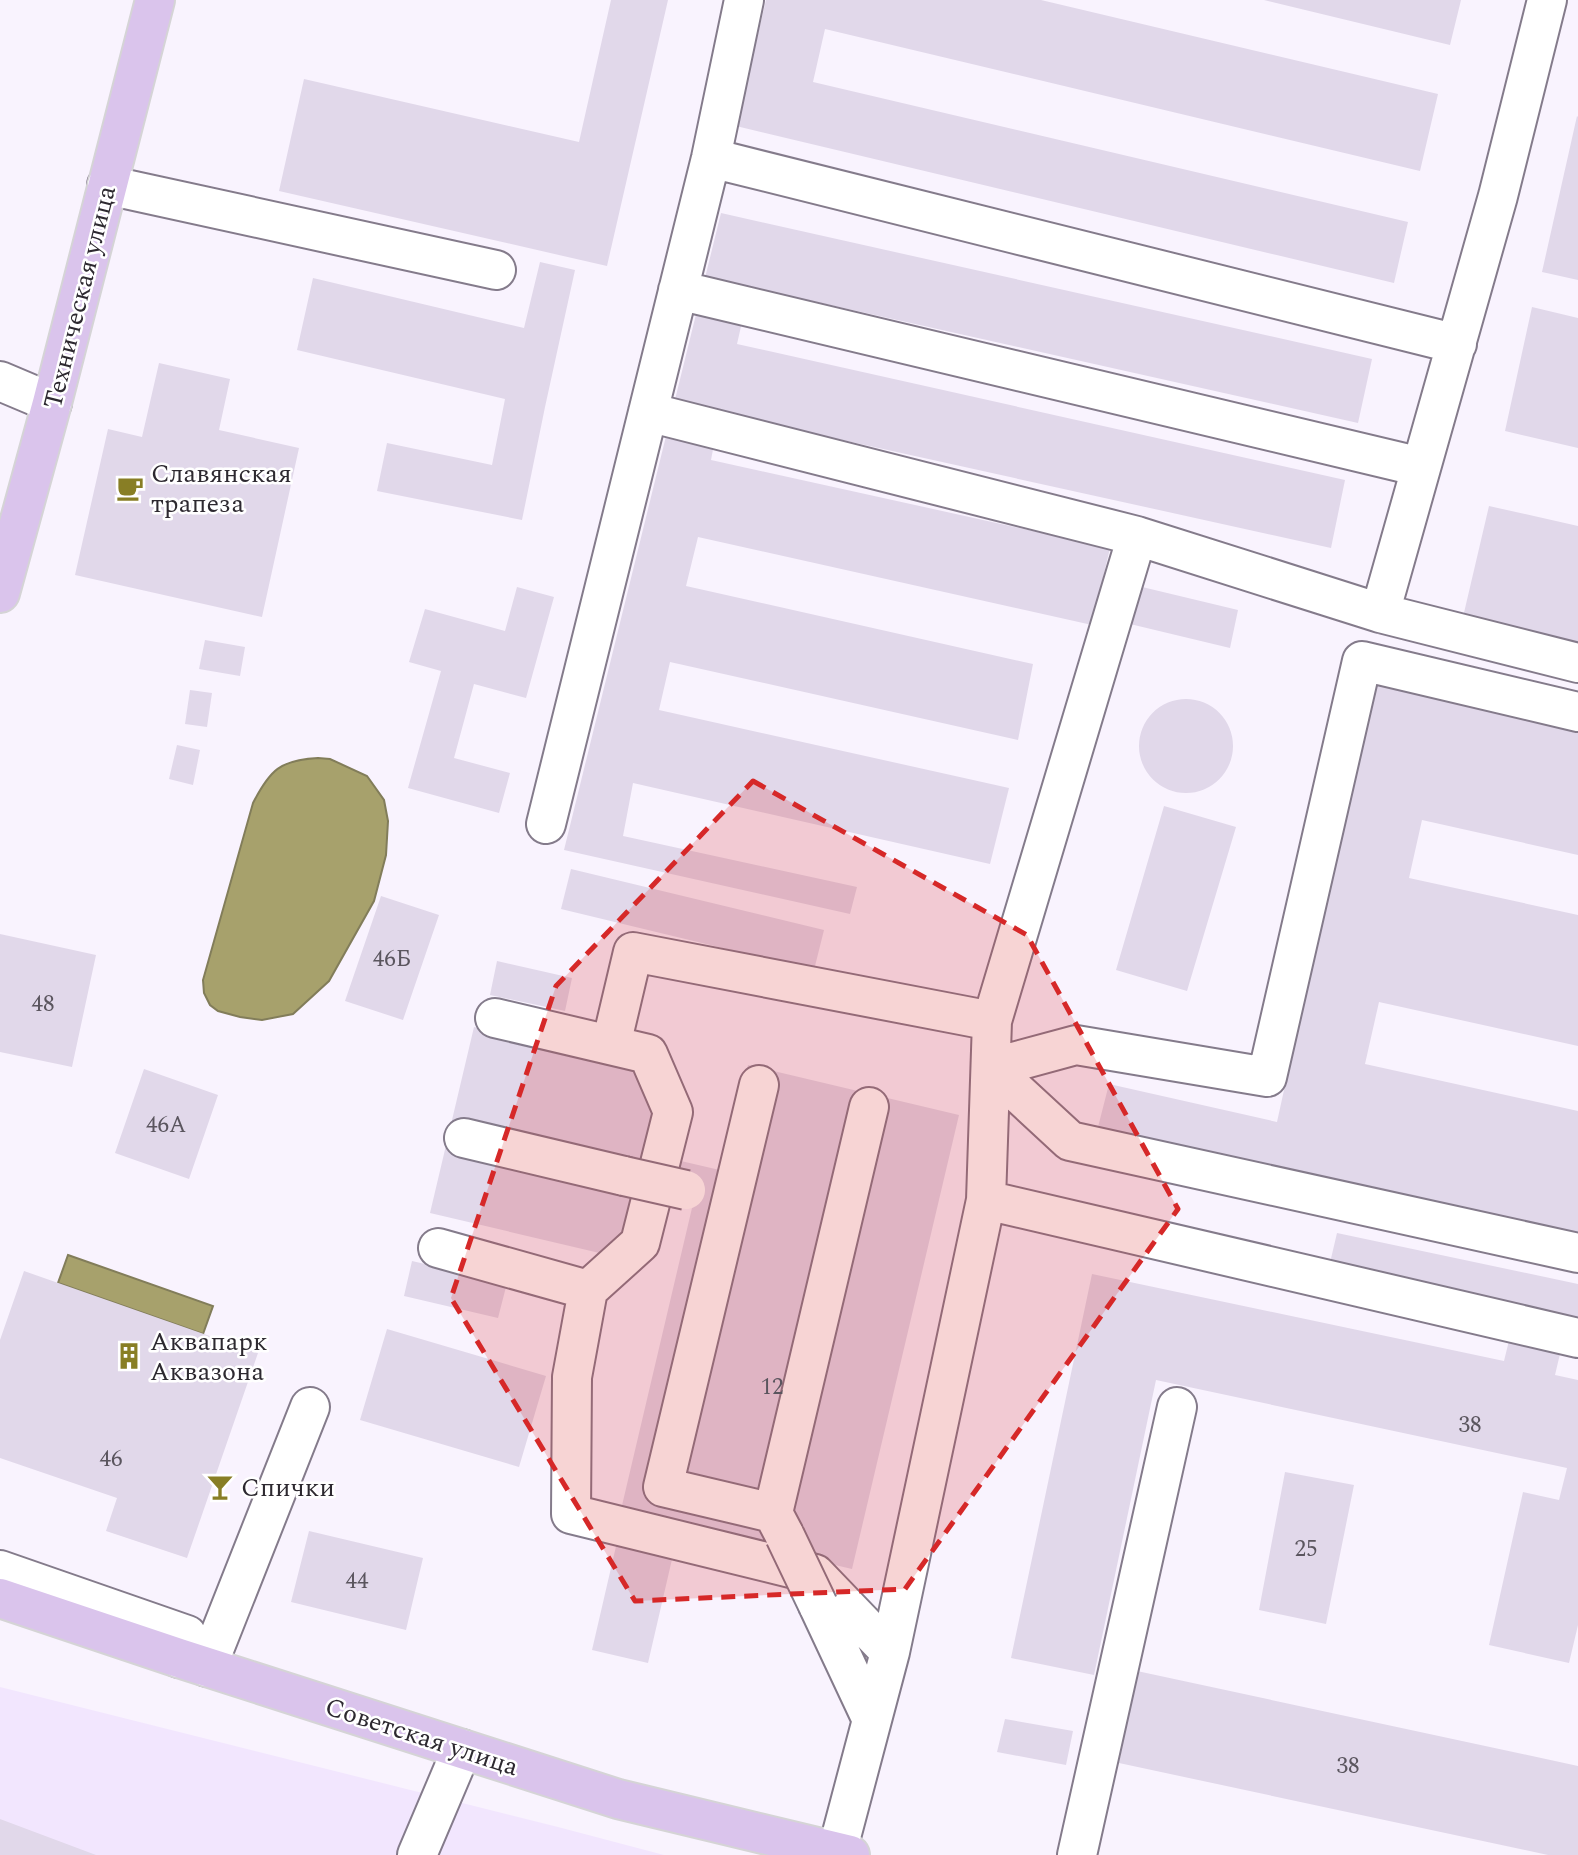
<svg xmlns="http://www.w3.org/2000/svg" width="1578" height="1855" viewBox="0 0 1578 1855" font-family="Spectral,serif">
	<rect width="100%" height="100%" fill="#f9f3fe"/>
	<path fill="#f2e6fe" d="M0 1687 558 1827 664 1855H0Z"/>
	<path fill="#a7a16c" stroke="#827d5a" stroke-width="2" d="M318 758 330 759 367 776 384 800 388 821 386 855 374 901 329 981 293 1014 262 1020 240 1017 218 1011 210 1005 204 993 203 980 253 803C270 770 280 760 318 758Z
		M68 1255 213 1306 203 1334 58 1283Z"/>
	<path fill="#e1d8ea" d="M611 0H668L607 266 279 191 304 79 579 142Z
		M766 0H1041L1438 94 1420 171 825 29 813 82 1408 222 1394 283 736 126Z
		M1264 0H1461L1450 45Z
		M1577 116 1578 117V280L1542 272Z
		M721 213 1372 359 1358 423 750 287 737 344 1345 480 1331 548 720 413 711 460 1110 548 1092 625 698 537 686 586 1033 664 1018 740 670 662 659 710 1009 788 990 864 633 783 623 836 857 887 850 914 564 850Z
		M540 262 575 270 545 407 522 520 377 491 387 443 492 465 505 399 297 350 313 278 524 328Z
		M1532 307 1578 318V448L1505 431Z
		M159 363 230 379 219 430 299 448 262 617 75 575 108 429 142 437Z
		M1489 506 1578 526V644L1463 617Z
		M1138 586 1238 610 1230 648 1130 624Z
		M517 587 554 597 526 698 474 684 454 758 510 773 499 813 408 788 441 671 409 662 425 609 505 631Z
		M205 640 245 647 240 676 199 669Z
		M1374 680 1578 726V855L1422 820 1409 878 1578 915V1046L1379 1002 1365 1064 1578 1111V1237L1097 1131 1109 1084 1277 1122Z
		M190 690 212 693 207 727 185 724Z
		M1139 746a47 47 0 1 1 94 0a47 47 0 1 1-94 0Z
		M177 745 200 750 193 785 169 779Z
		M1164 806 1236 827 1187 991 1116 970Z
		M571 869 824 930 814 970 561 909Z
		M381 896 439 915 403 1020 345 1001Z
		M0 934 96 955 72 1067 0 1052Z
		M497 961 572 978 565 1011 490 995Z
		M474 1027 674 1074 655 1155 724 1171 748 1065 959 1115 852 1569 620 1514 692 1208 640 1196 625 1259 430 1213Z
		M144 1069 218 1095 189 1179 115 1153Z
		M1337 1233 1578 1284V1322L1568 1320 1555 1375 1578 1380V1625L1569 1663 1489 1645 1523 1492 1559 1500 1567 1468 1156 1380 1094 1675 1011 1658 1092 1274 1504 1361 1517 1308 1329 1267Z
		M412 1261 507 1283 498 1318 404 1296Z
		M24 1271 258 1353 187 1558 106 1531 117 1498 0 1458V1340Z
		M387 1329 546 1376 519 1467 360 1420Z
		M1285 1472 1354 1485 1326 1624 1259 1610Z
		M309 1531 423 1558 406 1630 291 1602Z
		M617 1542 673 1555 648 1663 592 1650Z
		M1137 1671 1578 1766V1855H1548L1119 1763Z
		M1005 1719 1073 1731 1066 1765 997 1752Z
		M0 1819 96 1855H0Z"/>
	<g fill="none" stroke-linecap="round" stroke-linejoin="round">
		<defs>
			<path id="minor" d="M711 158 1457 344
				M107 185 496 270
				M678 290 1421 467
				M0 381 52 403
				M648 412 1137 536
				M1380 613 1578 663
				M546 824 711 158 744 0
				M495 1018 648 1054 673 1112 640 1243 588 1290
				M611 1045 633 952 992 1021
				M991 1068 1076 1045 1267 1077 1362 661 1578 712
				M991 1068 1070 1141 1578 1253
				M759 1085 663 1487 773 1513
				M464 1138 624 1176
				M986 1200 1578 1338
				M438 1248 588 1290 572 1377 571 1514 815 1574 890 1652
				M784 1534 773 1513 869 1107
				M0 1570 187 1635 179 1658
				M818 1605 872 1720
				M207 1667 310 1407
				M837 1852 890 1652 986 1200 992 1021 1137 536 1380 613 1498 196 1547 0
				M417 1855 462 1749
				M1077 1855 1177 1407"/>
			<path id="major" d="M0 593 52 403 155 0
				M0 1598 179 1658 618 1799 850 1855"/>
		</defs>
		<use href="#minor" stroke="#847b8b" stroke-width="42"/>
		<use href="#major" stroke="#d5d4d6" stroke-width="42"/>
		<use href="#minor" stroke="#fff" stroke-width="38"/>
		<use href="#major" stroke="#dac4ec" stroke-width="38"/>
		<defs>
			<path id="minor-bridge" d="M624 1176 686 1190
				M785 1536 818 1605"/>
		</defs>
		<use href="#minor-bridge" stroke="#847b8b" stroke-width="42" stroke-linecap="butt"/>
		<use href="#minor-bridge" stroke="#fff" stroke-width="38"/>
	</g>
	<path fill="#d62828" fill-opacity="0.2" stroke="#d62828" stroke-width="5" stroke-dasharray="14 9" stroke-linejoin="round" d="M753 781 1027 935 1178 1209 905 1589 635 1601 451 1298 556 986Z"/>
	<defs>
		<symbol id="cafe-bare" viewBox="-9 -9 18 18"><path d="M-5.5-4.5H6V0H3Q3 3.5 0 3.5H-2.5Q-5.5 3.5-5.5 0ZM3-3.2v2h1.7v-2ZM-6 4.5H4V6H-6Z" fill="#887e25" stroke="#fff" stroke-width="2.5" paint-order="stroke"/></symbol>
		<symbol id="building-bare" viewBox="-9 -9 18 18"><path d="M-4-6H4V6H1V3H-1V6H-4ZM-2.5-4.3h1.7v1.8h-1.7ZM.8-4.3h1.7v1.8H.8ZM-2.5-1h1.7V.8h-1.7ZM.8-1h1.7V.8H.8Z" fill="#887e25" stroke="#fff" stroke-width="2.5" paint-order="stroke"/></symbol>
		<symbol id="bar-bare" viewBox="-9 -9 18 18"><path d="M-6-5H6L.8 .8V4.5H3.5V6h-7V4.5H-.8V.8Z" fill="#887e25" stroke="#fff" stroke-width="2.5" paint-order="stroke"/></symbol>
	</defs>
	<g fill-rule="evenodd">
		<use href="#cafe-bare" x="111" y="469" width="38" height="38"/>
		<use href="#building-bare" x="110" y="1337" width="38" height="38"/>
		<use href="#bar-bare" x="201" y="1468" width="38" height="38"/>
	</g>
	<g text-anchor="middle" stroke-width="5" stroke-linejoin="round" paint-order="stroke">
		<g font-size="23" fill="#5a555e">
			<text x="392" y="966">46Б</text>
			<text x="43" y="1011">48</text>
			<text x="166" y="1132">46А</text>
			<text x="772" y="1394">12</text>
			<text x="1470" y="1432">38</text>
			<text x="111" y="1466">46</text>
			<text x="1306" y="1556">25</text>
			<text x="357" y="1588">44</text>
			<text x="1348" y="1773">38</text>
		</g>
		<g font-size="26" fill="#2d2930" stroke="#fff">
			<text transform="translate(79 297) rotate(-76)" y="9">Техническая улица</text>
			<text transform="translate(422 1736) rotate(18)" y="9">Советская улица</text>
		</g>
		<g font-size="26" fill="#2d2930" stroke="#fff" text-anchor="start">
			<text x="151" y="482">Славянская<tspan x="151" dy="30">трапеза</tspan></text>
			<text x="150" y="1350">Аквапарк<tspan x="150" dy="30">Аквазона</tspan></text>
			<text x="241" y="1496">Спички</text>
		</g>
	</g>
</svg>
